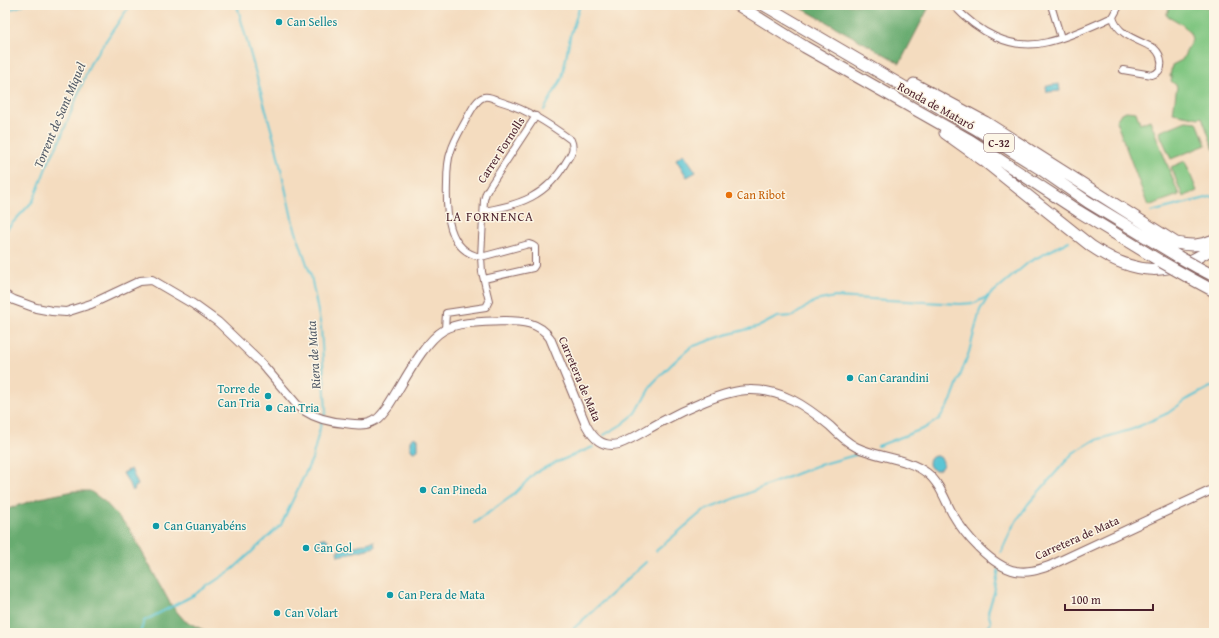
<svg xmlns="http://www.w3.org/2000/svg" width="1219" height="638" viewBox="0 0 1219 638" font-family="'Gentium Book Plus',serif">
	<rect width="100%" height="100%" fill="#fcf5e5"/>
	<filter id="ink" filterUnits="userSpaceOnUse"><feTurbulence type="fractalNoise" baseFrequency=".025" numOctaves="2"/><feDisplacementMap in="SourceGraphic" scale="8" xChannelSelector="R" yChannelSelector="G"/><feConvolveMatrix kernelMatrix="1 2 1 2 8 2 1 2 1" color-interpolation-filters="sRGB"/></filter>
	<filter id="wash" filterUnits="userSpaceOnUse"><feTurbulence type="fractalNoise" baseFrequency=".012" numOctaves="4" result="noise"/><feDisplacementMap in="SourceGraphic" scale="16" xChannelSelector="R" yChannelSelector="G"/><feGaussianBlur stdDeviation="0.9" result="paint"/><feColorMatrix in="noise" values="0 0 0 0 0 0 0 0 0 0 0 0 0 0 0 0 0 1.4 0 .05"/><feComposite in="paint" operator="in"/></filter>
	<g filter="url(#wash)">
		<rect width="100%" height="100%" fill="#f4dcbf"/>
		<path fill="#80c681" stroke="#657256" d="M1171 5H1199L1214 9V150L1202 117 1199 118 1173 113 1177 86 1171 81 1172 77H1170L1172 65 1182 60 1192 40C1191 27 1175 20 1166 15Z
			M1126 111 1136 112 1140 124 1150 120 1179 195 1148 206 1116 121 1121 113Z
			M1186 121 1197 122 1206 145 1171 159 1159 132Z
			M1185 161 1197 191 1183 197 1171 167Z"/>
		<path fill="#68ab6f" stroke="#59654d" d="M796 5H930L900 63Z
			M74 491H90L104 501 129 528 171 605 185 621 210 633H5V510L40 498Z"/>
		<path fill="#5ac5d4" stroke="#527280" d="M1059 84 1060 91 1047 92 1046 86Z
			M684 154 696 172 687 177 676 159Z
			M413 437 418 439V450L414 452 412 451 410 447V441Z
			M929 463a7 7 0 1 1 14 0a7 7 0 1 1-14 0Z
			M131 469 138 485 134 488 135 489 133 491 123 473Z
			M319 543a5 5 0 1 1 10 0a5 5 0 1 1-10 0Z
			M374 541 375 547 338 556 337 551Z"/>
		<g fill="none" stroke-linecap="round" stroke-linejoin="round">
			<path stroke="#5ac5d4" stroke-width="2" d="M237 5 276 147 293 223 311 276 321 327 326 411 324 416
				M5 11 23 5
				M544 110 562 78 570 37 580 5
				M1151 212 1214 196
				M5 231 33 201 36 194 47 165 60 140 90 64 130 5
				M604 435 621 425 636 413 652 384 674 362 691 347 725 335 760 326 777 317 793 316 815 301 835 297 960 304 975 303 990 295 1029 262 1069 241
				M878 446 925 428 939 419 951 401 969 352 980 310 989 296
				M474 523 512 496 535 473 550 465 593 447
				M656 551 703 511 816 466 859 454
				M1001 552 1013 526 1028 504 1073 453 1093 441 1133 429 1168 413 1186 400 1214 385
				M140 633 144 621 194 595 233 569 281 525 312 459 322 420
				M571 633 573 629 646 562
				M983 633 991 623 988 612 994 593 999 568"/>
		</g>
	</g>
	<g filter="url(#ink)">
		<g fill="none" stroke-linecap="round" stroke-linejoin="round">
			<defs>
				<path id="minor" d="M953 5C977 31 1011 52 1048 42 1070 37 1092 26 1113 17
					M1051 5 1061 38
					M1116 5 1119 6 1113 17C1117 35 1138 40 1154 48 1162 55 1166 71 1152 75L1123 70
					M484 279 533 268 535 265V247L532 245 529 244 481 257C447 251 446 211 447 184 447 173 447 161 451 151 454 140 462 128 467 118 471 111 476 99 484 97 489 96 495 99 499 101 526 109 548 123 571 140 575 149 571 154 566 162 547 196 520 205 484 211
					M445 329 446 313 486 307 489 301 482 272 481 257 484 200 486 193 490 186 536 116"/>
				<path id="tertiary" d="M5 295 14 300 36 308 52 311 66 312 91 304 140 281 152 280 193 304 218 322 262 364 298 406C300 408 302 410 305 411 317 419 332 422 345 423 354 424 364 426 372 422 379 420 385 410 389 405 403 384 423 342 444 330 459 321 487 322 504 321 522 321 539 322 550 338L586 425C593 438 602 448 619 444 633 439 646 430 659 423 681 411 725 390 749 390 782 389 806 406 830 426 838 434 846 442 856 447 878 458 906 457 927 473 939 482 945 500 952 513 964 534 991 566 1016 571 1028 573 1038 570 1049 566L1214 489"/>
				<path id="motorway" d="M738 5 805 47 971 141 1078 211 1160 261
					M764 5 978 130 1039 168 1088 202 1179 257
					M914 84 985 122 1176 243C1190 246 1201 246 1214 240
					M945 133 983 160 1091 246C1135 276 1170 278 1214 247
					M1197 267 1214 276
					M1190 278 1214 291"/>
			</defs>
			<use href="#minor" stroke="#86615f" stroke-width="8"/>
			<use href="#tertiary" stroke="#86615f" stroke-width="10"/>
			<use href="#motorway" stroke="#86615f" stroke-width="13"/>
			<use href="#minor" stroke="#fff" stroke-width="6"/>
			<use href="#tertiary" stroke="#fff" stroke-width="8"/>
			<use href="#motorway" stroke="#fff" stroke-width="11"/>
			<defs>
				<path id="motorway-bridge" d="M1179 257 1197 267
					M1160 261 1190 278"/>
			</defs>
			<use href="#motorway-bridge" stroke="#86615f" stroke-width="13" stroke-linecap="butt"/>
			<use href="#motorway-bridge" stroke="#fff" stroke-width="11"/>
		</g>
	</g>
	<g fill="#0f9aa8" stroke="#fcf5e5" stroke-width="1.5">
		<circle cx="279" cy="22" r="4"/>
		<circle cx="850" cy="378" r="4"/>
		<circle cx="268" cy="396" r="4"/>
		<circle cx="269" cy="408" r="4"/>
		<circle cx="423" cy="490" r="4"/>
		<circle cx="156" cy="526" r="4"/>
		<circle cx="306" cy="548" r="4"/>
		<circle cx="390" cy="595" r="4"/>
		<circle cx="277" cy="613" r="4"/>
	</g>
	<circle fill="#e8710a" stroke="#fcf5e5" stroke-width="1.5" cx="729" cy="195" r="4"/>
	<g text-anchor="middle" stroke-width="3" stroke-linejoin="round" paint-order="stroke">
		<rect fill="#fcf5e5" stroke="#7f5f63" stroke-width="1" x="984" y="134" width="30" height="18" rx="3"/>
		<g font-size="11" font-weight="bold" fill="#4a1f2b">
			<text x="999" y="147">C-32</text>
		</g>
		<g font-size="12" fill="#0d838f" stroke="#fcf5e5" text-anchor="start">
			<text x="287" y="26">Can Selles</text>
			<text x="858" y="382">Can Carandini</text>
			<text x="260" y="393" text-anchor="end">Torre de<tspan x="260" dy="14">Can Tria</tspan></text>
			<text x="277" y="412">Can Tria</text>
			<text x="431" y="494">Can Pineda</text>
			<text x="164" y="530">Can Guanyabéns</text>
			<text x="314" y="552">Can Gol</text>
			<text x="398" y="599">Can Pera de Mata</text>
			<text x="285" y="617">Can Volart</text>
		</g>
		<g font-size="12" fill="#4a1f2b" stroke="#fcf5e5">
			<text transform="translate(936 106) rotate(29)" y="4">Ronda de Mataró</text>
			<text transform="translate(501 150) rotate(-57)" y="4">Carrer Fornolls</text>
			<text transform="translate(580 379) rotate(67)" y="4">Carretera de Mata</text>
			<text transform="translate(1077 538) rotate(-24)" y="4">Carretera de Mata</text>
		</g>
		<g font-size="12" fill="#c56008" stroke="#fcf5e5" text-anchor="start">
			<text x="737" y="199">Can Ribot</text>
		</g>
		<g font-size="13" font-style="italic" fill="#505966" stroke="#fcf5e5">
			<text transform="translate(59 115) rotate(-67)" y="5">Torrent de Sant Miquel</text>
			<text transform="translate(313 355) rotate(-94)" y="5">Riera de Mata</text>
		</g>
		<g font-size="13" letter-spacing="1" fill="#4a1f2b" stroke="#fcf5e5">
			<text x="490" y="221">LA FORNENCA</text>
		</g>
	</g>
	<rect width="1219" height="638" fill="none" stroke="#fcf5e5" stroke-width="20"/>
	<path d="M1065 604v6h88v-6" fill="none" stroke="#4a1f2b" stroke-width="2"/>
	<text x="1071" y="604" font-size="12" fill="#4a1f2b" stroke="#fcf5e5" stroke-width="3" paint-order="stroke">100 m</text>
</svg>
